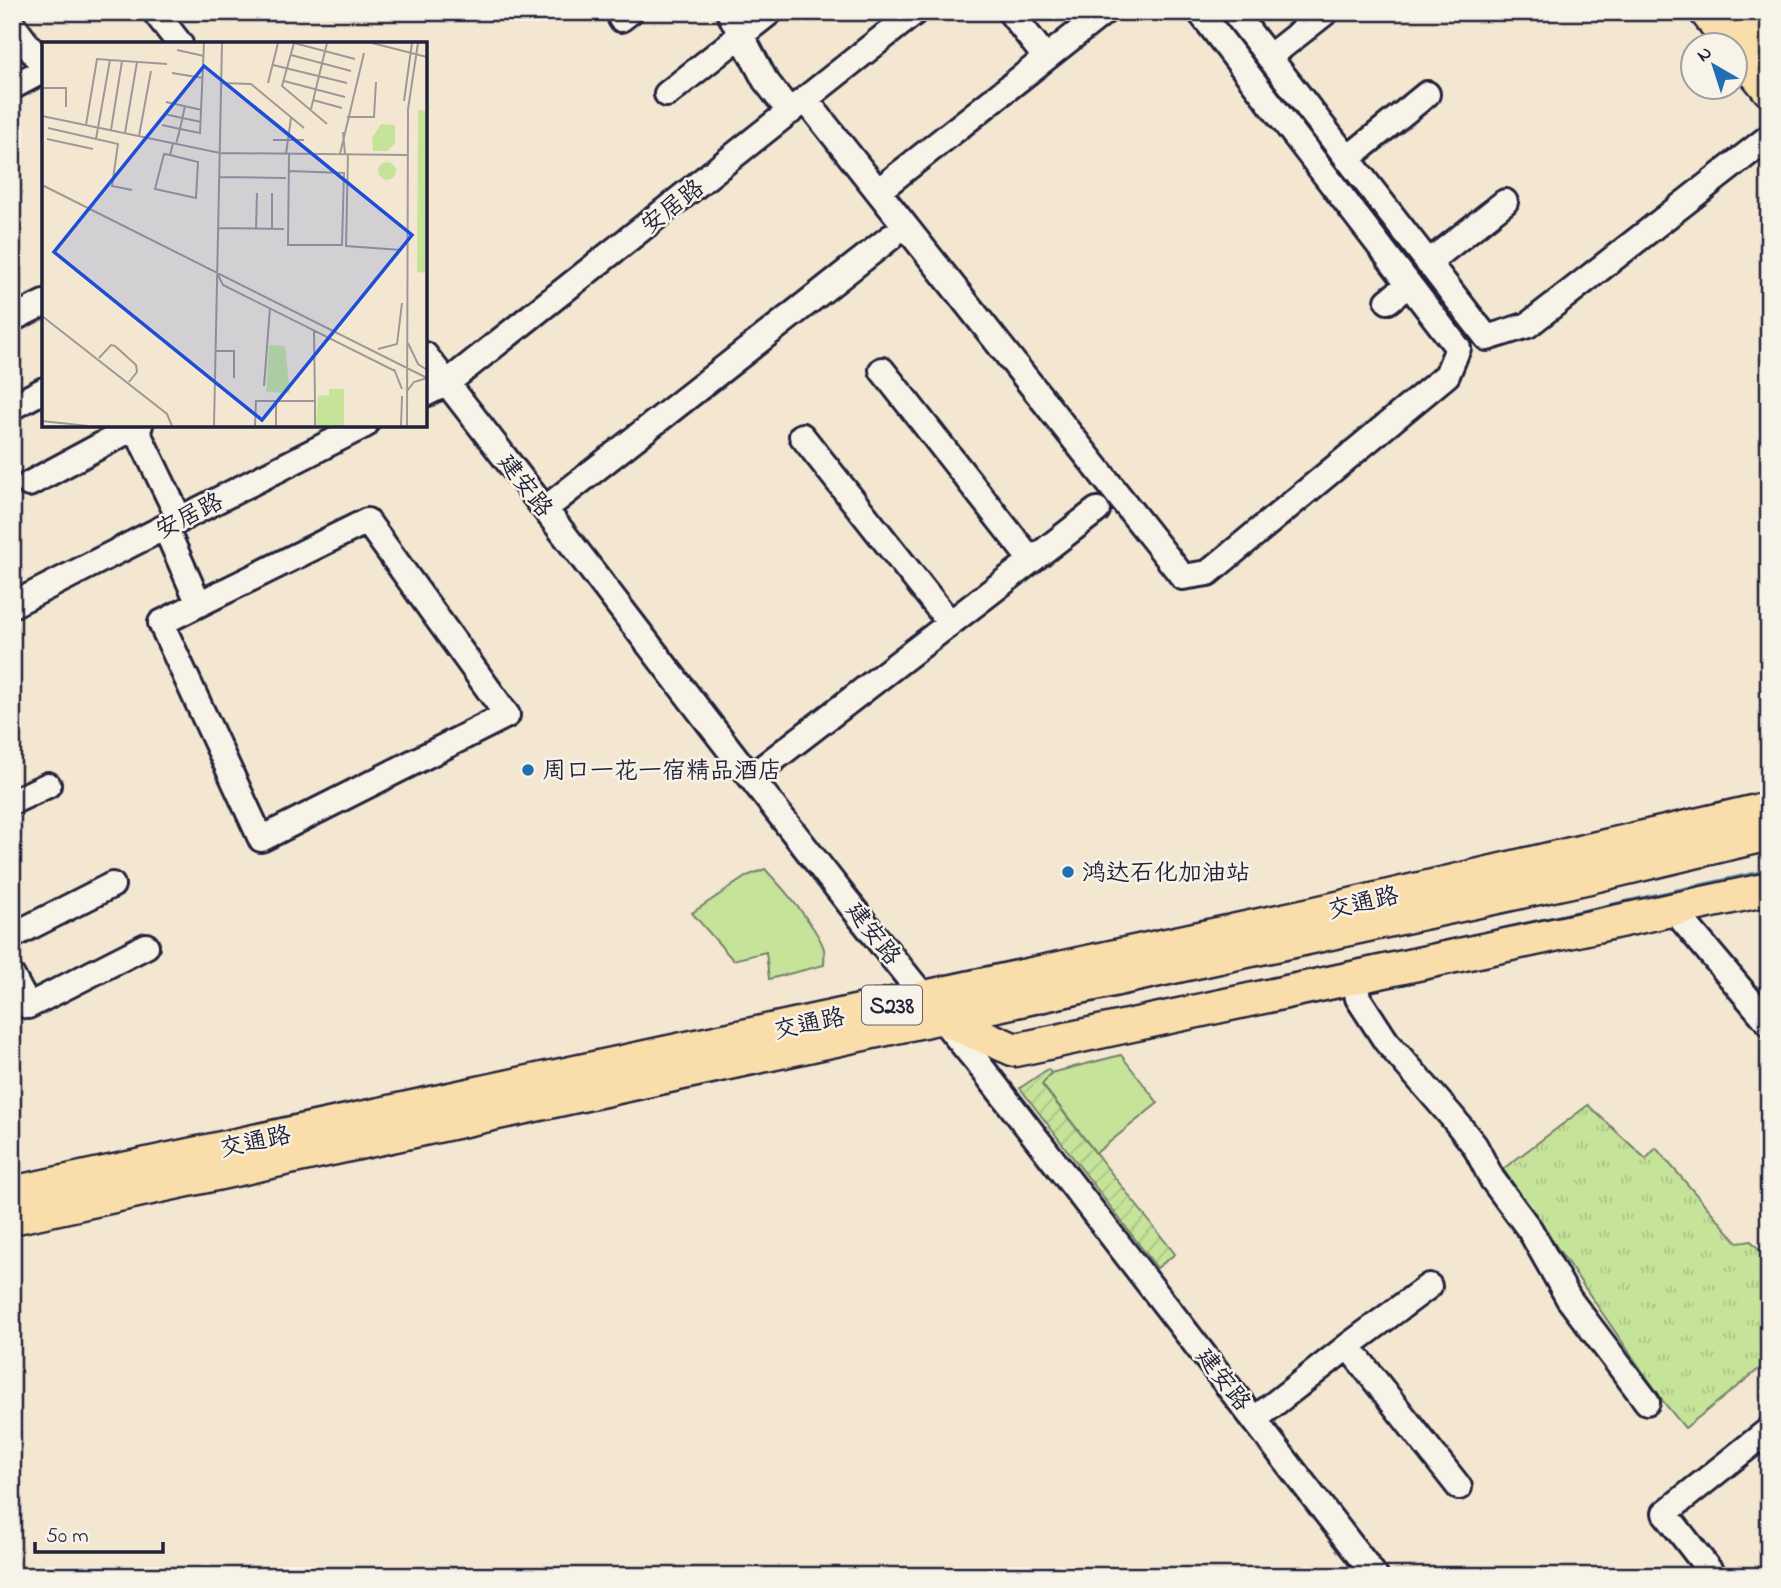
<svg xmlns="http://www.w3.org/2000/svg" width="1781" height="1588" viewBox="0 0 1781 1588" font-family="'Indie Flower','LXGW WenKai TC',sans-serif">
	<defs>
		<pattern id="grass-tufts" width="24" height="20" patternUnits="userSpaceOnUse" patternTransform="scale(1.75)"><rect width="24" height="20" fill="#c6e39a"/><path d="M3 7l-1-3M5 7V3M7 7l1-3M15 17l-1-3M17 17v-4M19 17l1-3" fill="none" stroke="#aac286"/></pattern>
		<pattern id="garden-furrows" width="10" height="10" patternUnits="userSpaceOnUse" patternTransform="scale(1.75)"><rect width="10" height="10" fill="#c6e39a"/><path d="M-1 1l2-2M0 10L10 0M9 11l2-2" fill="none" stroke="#aac286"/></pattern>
	</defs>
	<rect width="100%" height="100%" fill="#f3e7d2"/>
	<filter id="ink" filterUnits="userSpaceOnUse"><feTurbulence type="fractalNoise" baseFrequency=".0143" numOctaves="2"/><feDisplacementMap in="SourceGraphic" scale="14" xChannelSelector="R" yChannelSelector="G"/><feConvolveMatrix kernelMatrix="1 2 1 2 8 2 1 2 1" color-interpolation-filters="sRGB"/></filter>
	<g filter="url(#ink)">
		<path fill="url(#grass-tufts)" stroke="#74826a" stroke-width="2" d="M1588 1105 1646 1159 1656 1148 1738 1243 1751 1241 1769 1260V1361L1685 1428 1665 1404 1503 1169Z"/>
		<path fill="#c6e39a" stroke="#74826a" stroke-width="2" d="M765 869C782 887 817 927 824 949 825 954 824 961 824 965L769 979 766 952 733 960 692 913 747 876Z
			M1121 1055 1158 1103 1096 1153 1042 1084 1051 1073Z"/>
		<path fill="url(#garden-furrows)" stroke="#74826a" stroke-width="2" d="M1048 1069 1051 1073 1042 1085 1175 1254 1157 1268 1020 1088Z"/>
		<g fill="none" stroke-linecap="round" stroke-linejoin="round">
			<path stroke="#5c8aa0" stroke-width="5" d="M1426 946 1769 871"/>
			<defs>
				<path id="minor" d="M155 12 180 44
					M729 12 765 80 790 112
					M1010 12 1046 58
					M1234 12 1487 338 1528 325 1769 137
					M621 19 630 12
					M12 24 44 67
					M1269 57 1326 12
					M12 87 44 70
					M667 94 770 12
					M805 99 1183 577 1208 573 1447 375 1458 348 1200 12
					M1347 159 1427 94
					M878 191 1104 12
					M1428 263 1505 202
					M1388 301 1409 284
					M12 319 44 303
					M425 355C610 590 787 832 978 1063L1375 1576
					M882 370 1031 560
					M425 394 447 383 915 12
					M12 407 44 390
					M140 425 135 427 180 520
					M802 436 950 623
					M29 484 135 427V425
					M545 509 891 237
					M165 527 199 604 161 623 261 839 507 715 367 521 199 604
					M12 605 365 425
					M752 776 1097 510
					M12 802 48 785
					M1673 909 1769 1023
					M12 936 112 885
					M12 976 28 1006 146 946
					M1354 977 1358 998 1386 1041 1453 1118 1475 1146 1492 1179 1530 1230 1569 1299 1647 1402
					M1348 1346 1429 1286
					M1255 1419 1348 1346 1459 1487
					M1714 1576 1665 1513 1769 1430"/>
				<path id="major" d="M1706 12 1733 46
					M1744 12 1769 43
					M1736 49 1769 90
					M941 1018 1015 1050 1769 889
					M12 1193 1316 913 1769 808
					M12 1218 1585 878 1769 834"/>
			</defs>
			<use href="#minor" stroke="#22223b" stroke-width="30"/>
			<use href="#major" stroke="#22223b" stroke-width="37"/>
			<use href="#minor" stroke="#f7f3e8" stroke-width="24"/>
			<use href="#major" stroke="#f9deab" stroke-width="32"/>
		</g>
	</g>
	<g fill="#1f6fb2" stroke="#f7f3e8" stroke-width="2.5">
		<circle cx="528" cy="770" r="7"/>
		<circle cx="1068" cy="872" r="7"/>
	</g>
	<g text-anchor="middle" stroke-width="5" stroke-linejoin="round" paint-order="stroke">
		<rect fill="#f7f3e8" stroke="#62616f" stroke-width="2" x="862" y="985.5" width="60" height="39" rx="5"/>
		<g font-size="23" font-weight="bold" fill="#22223b">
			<text x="892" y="1013">S238</text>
		</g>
		<g font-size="24" fill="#22223b" stroke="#f7f3e8">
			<text transform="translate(672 206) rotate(-38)" y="8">安居路</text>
			<text transform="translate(526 485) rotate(52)" y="8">建安路</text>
			<text transform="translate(189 515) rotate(-27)" y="8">安居路</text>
			<text transform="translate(1363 902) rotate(-13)" y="8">交通路</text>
			<text transform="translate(874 933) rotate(52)" y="8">建安路</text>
			<text transform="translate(809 1023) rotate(-12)" y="8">交通路</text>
			<text transform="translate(255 1141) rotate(-12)" y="8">交通路</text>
			<text transform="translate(1224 1379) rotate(52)" y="8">建安路</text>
		</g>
		<g font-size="24" fill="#22223b" stroke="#f7f3e8" text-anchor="start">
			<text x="542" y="778">周口一花一宿精品酒店</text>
			<text x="1082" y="880">鸿达石化加油站</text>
		</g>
	</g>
	<g transform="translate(42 42)">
		<rect width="385" height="385" fill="#f3e7d2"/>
		<path d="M227 303 243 304 248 351 224 350ZM287 347H302V384H274L276 354 287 353Z" fill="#c6e39a"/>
		<path d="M339 82 353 83V101L346 109H331L330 96ZM336 129a9 9 0 1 1 18 0a9 9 0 1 1-18 0Z" fill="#c6e39a"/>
		<path d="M376 68 385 69V231L375 230Z" fill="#c6e39a"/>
		<path fill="none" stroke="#9f9896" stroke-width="2" d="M330 1 385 15M135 8 162 14M249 13 309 29M231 23 305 41M130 31 161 36M242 39 303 55M179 41 209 42 262 86M226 41 236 1M0 46H24V65M271 58 300 66M362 59 370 1M124 60 160 68M269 67 285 1M122 72 159 80M0 74 178 111 365 113M305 75H332L334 40M285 82 240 44 252 1 313 17M44 83 55 17 68 18M120 83 138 87 143 64M6 86 76 102 70 144 90 148M69 88 80 19M301 90 303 112M83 91 95 20M97 94 109 29M5 97 51 107M54 97 68 18 125 22M231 98H262M134 102 138 87 158 91 162 1M244 112 249 76M298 112 322 11M306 112 304 204 360 208M128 113 156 120 154 156 113 147 122 112 128 113 131 101M247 129 302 131 300 203H246L247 112M178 135 244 136M0 143 385 336M177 186 242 187M214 187 215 151M230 187V151M176 233 181 243 353 329M0 274 125 372 130 384M366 301 376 322 385 328M336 307 355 302 360 261M174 309H192V336M57 316 69 303 73 304 94 323 95 330 87 340M352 327 360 347M222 344 228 266M365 349 372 340 385 336M0 379 46 384M172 384 180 1M213 384 214 359H273L272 289M234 384V359M273 384V359M359 384 360 354M365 384 366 67 376 1"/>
		<path fill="#1d4ed8" fill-opacity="0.15" stroke="#1d4ed8" stroke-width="3.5" d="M162 24 370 193 220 378 12 210Z"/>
		<rect width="385" height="385" fill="none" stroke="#22223b" stroke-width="3.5"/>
	</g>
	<rect width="1781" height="1588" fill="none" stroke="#f7f3e8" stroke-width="42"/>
	<rect x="21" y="21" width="1739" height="1546" fill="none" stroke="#22223b" stroke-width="2.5" filter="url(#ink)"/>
	<g transform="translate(1714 66) rotate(321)"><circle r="33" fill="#f7f3e8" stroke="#a29fa3" stroke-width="2"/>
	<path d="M0-5L12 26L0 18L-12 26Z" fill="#1f6fb2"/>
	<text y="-10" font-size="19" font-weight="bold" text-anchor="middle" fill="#22223b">N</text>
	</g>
	<path d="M35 1542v10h128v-10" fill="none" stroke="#22223b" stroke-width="3.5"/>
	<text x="46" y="1542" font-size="21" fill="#22223b" stroke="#f7f3e8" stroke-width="5" paint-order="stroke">50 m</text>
</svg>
